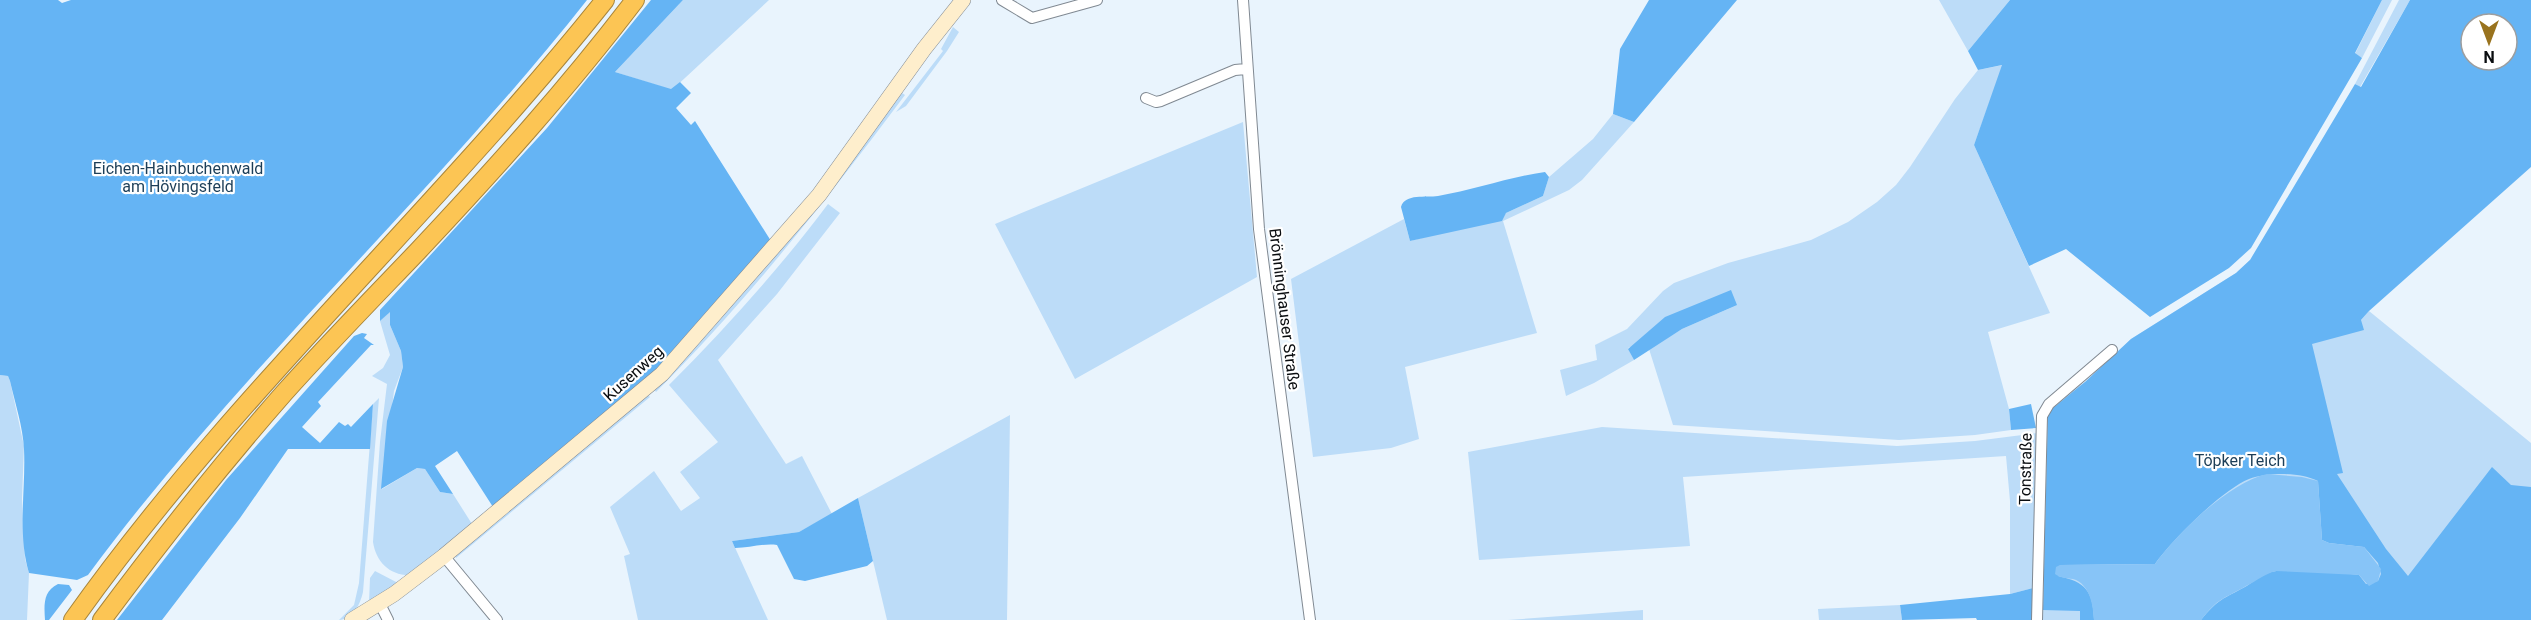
<svg xmlns="http://www.w3.org/2000/svg" width="2531" height="620" viewBox="0 0 2531 620" font-family="Roboto,sans-serif">
	<rect width="100%" height="100%" fill="#e9f4fd"/>
	<path fill="#bcdcf8" d="M683 0H769L672 90 615 72Z
		M1939 0H2010L1968 51Z
		M2382 0H2392L2362 58 2355 54Z
		M2399 0H2410L2360 87 2355 84Z
		M953 27 959 32 947 51 906 106 896 112 943 51 941 49Z
		M2003 65 1974 145 2050 313 1988 332 2009 409 2011 430 1975 435 1899 440 1673 425 1649 349 1682 329 1737 305 1628 348 1634 360 1594 383 1566 396 1560 370 1597 360 1595 345 1627 329 1663 291 1674 283 1728 263 1811 240 1848 222 1877 202 1896 185 1910 167 1955 99 1978 70Z
		M902 93 905 95C827 199 748 300 656 392L654 389Z
		M1613 114 1634 122 1582 180 1569 190 1503 221 1537 333 1405 367 1419 439 1391 448 1313 457 1291 279 1404 219 1410 241 1503 217 1506 213 1543 196 1549 177 1593 139Z
		M1243 122 1257 277 1075 379 995 224Z
		M828 204 840 213 777 294 718 360 786 464 802 456 832 514 799 532 732 541 768 620H638L624 556 630 554 610 507 654 471 681 511 700 498 680 472 718 442 669 385C726 328 780 268 828 204Z
		M2250 260 2361 320 2369 311 2531 443V620H2043L2046 420 2071 391 2085 382 2131 339 2236 273Z
		M390 311V325L401 351 403 367 394 391 382 489 417 468 425 469 440 492 453 494 472 524 411 575C390 576 376 562 373 542L380 442 387 384 372 376 383 368 390 355 380 321Z
		M0 375 8 376 10 381 24 446 22 499 25 559 29 573 27 620H0Z
		M649 396 650 397 456 558 455 552 643 397Z
		M379 398 363 592C360 605 353 619 339 620L354 605 359 583 373 404Z
		M1010 415 1007 620H887L858 498Z
		M1602 427 1897 446 1975 441 2037 433 2033 588 2010 594V501L2006 456 1683 477 1690 546 1479 560 1468 452Z
		M375 571 398 583 369 603 370 578Z
		M1900 605 1902 620H1819L1818 609Z
		M1643 610V620H1508Z"/>
	<path fill="#65b4f4" fill-rule="evenodd" d="M0 0H58L62 3 71 0H587C430 199 239 370 88 575L77 580 29 573C17 533 26 490 24 449 23 427 15 403 10 381L8 376 0 375Z
		M651 0H683L615 72 671 89 680 82 691 93 676 108 691 125 695 121 771 241 657 369 493 507 457 451 435 466 453 494 440 492 425 469 417 468 381 489 387 421 403 367 401 351 390 325V312L380 321V310L547 128Z
		M1649 0H1737L1634 122 1613 114 1620 49Z
		M2010 0H2382L2355 53 2362 58 2251 248 2229 268 2150 317 2066 249 2029 266 1974 145 2002 65 1978 70 1968 51Z
		M2410 0H2531V167L2369 311 2361 320 2364 330 2312 344 2343 473 2337 474 2386 549 2408 576 2492 467 2511 485 2531 487V620H2201C2218 599 2223 599 2245 587 2252 583 2258 577 2265 574 2285 565 2336 573 2359 575L2366 584 2378 581 2381 574 2378 563 2364 547 2329 543 2322 540 2318 481C2300 472 2268 472 2249 479 2222 490 2172 540 2155 564L2060 565 2058 576C2086 582 2093 591 2094 620H2080V611L2043 610 2048 412 2085 382 2131 339 2236 273 2250 260 2355 84 2361 87ZM2471 24H2507V60H2471Z
		M1545 172 1549 177 1543 196 1506 213 1502 221 1410 241 1401 207C1405 193 1426 198 1438 196 1474 190 1509 177 1545 172Z
		M1731 290 1737 305 1682 329 1634 360 1628 349 1665 317Z
		M362 333 367 334 364 338 374 345H371L318 402 321 406 302 427 320 443 339 422 345 426 348 424 351 427 373 404 370 449H288L240 518 162 620H117L226 480 354 336Z
		M2031 404 2036 428 2011 430 2009 409Z
		M858 498 873 561 867 566 805 581 794 579 777 545C764 543 749 548 735 548L732 541 799 532Z
		M58 584 69 585 72 590 49 620H45C44 605 43 591 58 584Z
		M2033 588 2032 620H1977L1976 618 1902 620 1900 605 2010 594Z"/>
	<path fill="#87c4f7" d="M2267 474 2302 477 2318 481 2322 540 2329 543 2364 547 2381 569 2378 581 2369 586 2359 575 2276 571C2264 574 2257 581 2246 586 2222 600 2219 597 2201 620H2094C2093 605 2090 584 2073 579 2066 578 2060 578 2055 574L2056 567 2060 565 2155 564C2178 532 2229 483 2267 474Z"/>
	<g fill="none" stroke-linecap="round" stroke-linejoin="round">
		<defs>
			<path id="street" d="M1002 0 1032 18 1097 0
				M1243 0 1259 229 1310 620
				M1146 98 1156 102 1161 101 1235 70 1246 69
				M444 556 497 620
				M380 604 388 620
				M2037 620 2042 416 2049 404 2112 350"/>
			<path id="secondary" d="M352 620 394 594 444 556 662 374 819 195 924 49 963 0"/>
			<path id="highway" d="M73 620C231 397 435 213 605 0
				M102 620C160 542 220 466 284 393 327 345 373 298 418 251 494 170 568 88 635 0"/>
		</defs>
		<use href="#street" stroke="#808992" stroke-width="12"/>
		<use href="#secondary" stroke="#808992" stroke-width="16"/>
		<use href="#highway" stroke="#a7853c" stroke-width="20"/>
		<use href="#street" stroke="#fff" stroke-width="10"/>
		<use href="#secondary" stroke="#feeecc" stroke-width="15"/>
		<use href="#highway" stroke="#fcc554" stroke-width="18"/>
	</g>
	<g text-anchor="middle" stroke-width="4.5" stroke-linejoin="round" paint-order="stroke">
		<g font-size="16" fill="#1c3e58" stroke="#fff">
			<text x="178" y="174">Eichen-Hainbuchenwald<tspan x="178" dy="18">am Hövingsfeld</tspan></text>
			<text x="2240" y="466">Töpker Teich</text>
		</g>
		<g font-size="16" fill="#0a0d10" stroke="#fff">
			<text transform="translate(1285 309) rotate(83)" y="6">Brönninghauser Straße</text>
			<text transform="translate(633 373) rotate(-42)" y="6">Kusenweg</text>
			<text transform="translate(2025 469) rotate(-89)" y="6">Tonstraße</text>
		</g>
	</g>
	<g transform="translate(2489 42) rotate(180)"><circle r="28" fill="#ffffff" stroke="#9d9e9f" stroke-width="1.5"/>
	<path d="M0-4.5L10 22L0 15L-10 22Z" fill="#99731e"/>
	<text y="-9" font-size="16" font-weight="bold" text-anchor="middle" fill="#0a0d10">N</text>
	</g>
</svg>
